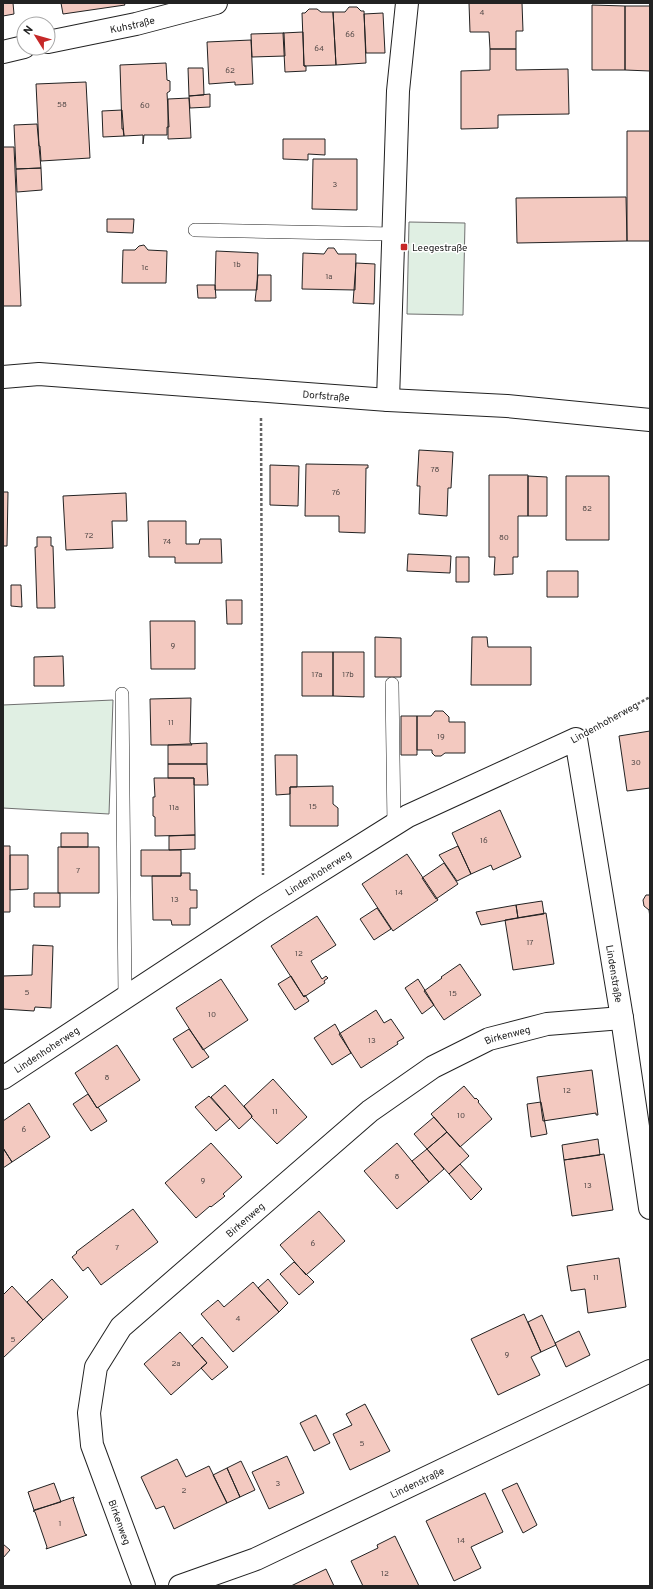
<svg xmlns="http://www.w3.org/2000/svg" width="653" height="1589" viewBox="0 0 653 1589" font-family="Overpass,sans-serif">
	<rect width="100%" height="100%" fill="#fff"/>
	<path fill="#e0efe3" stroke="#6f6f6f" d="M409 222 465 223 463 315 407 314Z
		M113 700 109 814 3 808V705Z"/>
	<path fill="#f3c9c0" stroke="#222" d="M3 3H13L14 14 3 16Z
		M61 3H124L125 5 63 14Z
		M469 3H522L523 31H516V49H490L489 32H470Z
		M592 5 625 6V70H592Z
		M625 6H650V71L625 70Z
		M349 7H357L361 11H364L366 63 336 65 333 12H345Z
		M309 9H317L321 12H333L336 65 304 66 302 13H305Z
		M383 13 385 53H366L364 14Z
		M303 32 304 66H306V71L285 72 283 33Z
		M284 33 285 56 252 57 251 34Z
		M251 40 253 84 235 85V82L209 84 207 42Z
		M490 49H516V70L568 69 569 114 498 115V128L461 129V71L490 70Z
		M166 63 167 80 170 81V91L167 93 169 127H167V135H144L143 144V135L124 136 123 129H122L120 65Z
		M188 68H203L204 95 189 96Z
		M86 82 90 158 41 161 40 146H39L36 84Z
		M210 94V107L190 108 189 96Z
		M189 98 191 138 168 139V99Z
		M122 110 124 136 103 137 102 111Z
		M37 124 41 168 16 169 14 125Z
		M627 131H650V241H627Z
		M283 139H325V155L308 154V160L283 159Z
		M3 147H14L21 306H3Z
		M313 159H357V210L312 209Z
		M41 168 42 190 17 192 16 169Z
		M626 197 627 241 517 243 516 198Z
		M107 219H134L133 233 107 232Z
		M144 245 148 250 167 251 166 283H122L123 250H135L139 246Z
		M328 248H334L338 254H356L355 290 302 289 303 253 324 254Z
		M216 251 258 253 257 290H215Z
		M356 263 375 264 374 304 353 303Z
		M258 275H271V301H255Z
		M197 285H215L216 298H198Z
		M419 450 453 452 451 488H448L447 516 419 514 420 486H417Z
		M306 464 368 465V468H366L365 533 339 532V516H305Z
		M270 465 299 466 298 506 270 505Z
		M489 475H528V516H518V557H513V574L494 575 495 557H489Z
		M528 476 547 477V516H528Z
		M566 476H609V540H566Z
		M3 492H8L7 546H3Z
		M126 493 127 521H112L113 548 66 550 63 496Z
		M148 521H186V544H199L200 539H221L222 563H175V557H149Z
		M37 537H51V546H53L55 608H37L35 547H37Z
		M408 554 451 556 450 573 407 571Z
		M456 557H469V582H456Z
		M547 571H578V597H547Z
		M11 585H21L22 607 11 606Z
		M226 600H242V624H227Z
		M150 621H195V669H151Z
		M375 637 401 638V677H375Z
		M472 637H487L488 647H531V685H471Z
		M302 652H333V696H302Z
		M333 652H364V697L333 696Z
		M63 656 64 686H34V657Z
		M191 698 190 742 192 745H151L150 699Z
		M435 711H443L449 717V722H465V753H445L441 756H435L432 753V750H417V716H431Z
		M401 716H417V755H401Z
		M650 731V788L627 791 619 736Z
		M207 743V764H168V745Z
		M275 755H297V787H290V794L276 795Z
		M168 764H207L208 785H194V778H168Z
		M154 778H194L195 835 155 836V817L153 816V797H155Z
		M333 786V804L338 808V826H290V787Z
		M500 810 521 857 493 870 491 865 471 874 452 833Z
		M61 833H88V847H61Z
		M195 835V849L169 850V836Z
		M3 846H10V912H3Z
		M458 846 471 874 457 881 439 855Z
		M58 847H99V893H58Z
		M141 850H181V876H141Z
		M407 854 438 900 393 931 362 884Z
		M10 855H28V889L10 890Z
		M444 863 458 884 436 899 422 878Z
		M181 873H190V890H197V908H190V925H172L171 920H153L152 876H181Z
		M34 893H60V907H34Z
		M646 895H650V918L649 910 644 906 643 900Z
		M542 901 544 914 518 918 516 905Z
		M516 905 518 918 481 925 476 912Z
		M377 908 391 929 374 940 360 919Z
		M546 913 554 964 513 970 505 920Z
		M317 916 336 945 311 961 322 979 326 976 328 978 324 981 325 983 304 997 271 946Z
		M33 945 53 946 51 1008 35 1007 34 1011 3 1009V976L32 975Z
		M460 964 481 995 444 1020 424 991 442 978 441 977Z
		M291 976 304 997 305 995 309 1001 295 1010 278 984Z
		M221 979 248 1020 203 1050 176 1008Z
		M418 979 434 1005 422 1014 405 988Z
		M376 1010 384 1023 391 1019 404 1038 397 1042 398 1044 361 1068 339 1034Z
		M335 1024 351 1053 332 1065 314 1038Z
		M189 1029 209 1057 192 1068 173 1039Z
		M117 1045 140 1080 97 1108 75 1073Z
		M592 1070 598 1115H596V1113L543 1121 537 1077Z
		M273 1079 307 1117 277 1144 251 1117 252 1116 244 1106Z
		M225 1085 252 1116V1117L239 1129 211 1097Z
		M464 1086 475 1099 476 1098 479 1101 478 1102 492 1119 460 1147 431 1114Z
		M88 1094 97 1108 98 1107 107 1121 91 1131 73 1104Z
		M209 1096 230 1119 216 1131 195 1107Z
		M541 1102 547 1134 531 1137 527 1104Z
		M29 1103 50 1137 12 1162 3 1148V1121Z
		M434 1117 447 1132 427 1149 414 1134Z
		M447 1132 469 1156 449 1174 427 1149Z
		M598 1139 600 1155 564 1160 562 1145Z
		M211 1143 242 1177 223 1194 225 1196 211 1207 210 1206 196 1218 165 1183Z
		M397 1143 429 1182 397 1209 364 1171Z
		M3 1148 12 1162 3 1168Z
		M427 1149 444 1169 429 1182 412 1161Z
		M604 1154 613 1210 572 1216 564 1160Z
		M460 1164 482 1189 471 1200 449 1174Z
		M133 1209 158 1242 101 1285 88 1267 83 1271 72 1257 77 1253 76 1252Z
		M319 1211 345 1241 306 1275 280 1245Z
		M619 1258 626 1307 588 1313 585 1289 571 1291 567 1266Z
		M294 1262 314 1282 299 1295 280 1274Z
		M52 1279 68 1297 43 1320 27 1302Z
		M268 1279 288 1303 279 1312 258 1288Z
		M253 1282 279 1312 233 1352 201 1314 218 1300 224 1307Z
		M12 1286 43 1320 3 1358V1295Z
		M524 1314 541 1352 531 1357 540 1375 498 1395 471 1339Z
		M542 1315 556 1345 541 1352 528 1322Z
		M579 1331 590 1355 566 1367 555 1343Z
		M180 1332 207 1363 171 1395 144 1364Z
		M202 1337 228 1367 212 1380 201 1368 207 1363 192 1346Z
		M365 1404 390 1451 350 1470 333 1434 352 1425 346 1414Z
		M316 1415 330 1443 314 1451 300 1423Z
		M287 1456 304 1493 269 1509 252 1472Z
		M177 1459 186 1477 209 1466 227 1503 174 1529 164 1506 156 1509 141 1477Z
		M241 1461 255 1490 240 1497 227 1468Z
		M227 1468 240 1497 227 1503 213 1475Z
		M54 1483 61 1502 34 1510 28 1492Z
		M517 1483 537 1525 523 1533 502 1490Z
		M485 1493 503 1532 471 1547 481 1568 454 1581 426 1521Z
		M74 1497V1498L73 1499 85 1534 87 1535 46 1549 47 1547 35 1512 33 1511Z
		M395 1536 419 1586H363L351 1561 378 1548 377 1545Z
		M3 1544 10 1550 3 1558Z
		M326 1569 334 1586H291Z"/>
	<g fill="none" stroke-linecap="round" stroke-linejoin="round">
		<defs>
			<path id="service" d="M195 230 393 234
				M392 684 394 826
				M122 694 125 998"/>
			<g id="minor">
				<path id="s1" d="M48 42 136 24 216 3"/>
				<path d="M3 52 24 47"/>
				<path d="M388 400 398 91 407 3"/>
				<path id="s2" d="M3 1078 263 907 408 816 576 739 622 1018 650 1208"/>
				<path id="s3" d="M144 1586 92 1445 89 1413 96 1367 121 1327 370 1111 433 1067 489 1039 547 1024 622 1018"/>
				<path id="s4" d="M180 1586 256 1559 650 1371"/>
			</g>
			<g id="secondary">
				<path id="s5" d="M3 377 39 374 388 400 507 406 650 420"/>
			</g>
		</defs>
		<use href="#service" stroke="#222" stroke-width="14"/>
		<use href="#minor" stroke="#222" stroke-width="24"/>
		<use href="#secondary" stroke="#222" stroke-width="24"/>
		<path stroke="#646464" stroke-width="2.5" stroke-dasharray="3 2" stroke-linecap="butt" d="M261 418 263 875
			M598 726 650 697"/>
		<use href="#service" stroke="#fff" stroke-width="13"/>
		<use href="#minor" stroke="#fff" stroke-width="22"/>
		<use href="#secondary" stroke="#fff" stroke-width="22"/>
	</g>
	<rect fill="#c62828" stroke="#fff" stroke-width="1.5" x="400" y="243" width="8" height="8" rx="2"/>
	<g text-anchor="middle" stroke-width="3" stroke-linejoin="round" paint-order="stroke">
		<g font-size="8" fill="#564c4a">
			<text x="482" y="15">4</text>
			<text x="350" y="37">66</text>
			<text x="319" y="51">64</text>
			<text x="230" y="73">62</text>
			<text x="62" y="107">58</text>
			<text x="145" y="108">60</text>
			<text x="335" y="187">3</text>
			<text x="237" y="267">1b</text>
			<text x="145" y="270">1c</text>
			<text x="329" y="279">1a</text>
			<text x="435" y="472">78</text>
			<text x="336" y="495">76</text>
			<text x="587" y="511">82</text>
			<text x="89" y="538">72</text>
			<text x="504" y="540">80</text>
			<text x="167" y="544">74</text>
			<text x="173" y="648">9</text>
			<text x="317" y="677">17a</text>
			<text x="348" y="677">17b</text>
			<text x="171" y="725">11</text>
			<text x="441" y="739">19</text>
			<text x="636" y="765">30</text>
			<text x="313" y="809">15</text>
			<text x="174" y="810">11a</text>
			<text x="484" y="843">16</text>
			<text x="78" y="873">7</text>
			<text x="399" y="895">14</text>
			<text x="175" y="902">13</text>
			<text x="530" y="945">17</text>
			<text x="299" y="956">12</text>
			<text x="27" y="995">5</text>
			<text x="453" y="996">15</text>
			<text x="212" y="1017">10</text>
			<text x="372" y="1043">13</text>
			<text x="107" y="1080">8</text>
			<text x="567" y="1093">12</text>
			<text x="275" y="1114">11</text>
			<text x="461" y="1118">10</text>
			<text x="24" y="1132">6</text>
			<text x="397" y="1179">8</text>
			<text x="203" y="1183">9</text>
			<text x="588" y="1188">13</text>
			<text x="313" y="1246">6</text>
			<text x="117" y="1250">7</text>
			<text x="596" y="1280">11</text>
			<text x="238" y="1321">4</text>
			<text x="13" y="1342">5</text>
			<text x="507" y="1357">9</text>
			<text x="176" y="1366">2a</text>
			<text x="362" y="1446">5</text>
			<text x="278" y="1486">3</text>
			<text x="184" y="1493">2</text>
			<text x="60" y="1526">1</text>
			<text x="461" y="1543">14</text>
			<text x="385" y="1576">12</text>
		</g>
		<g font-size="10" fill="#222" stroke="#fff">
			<text dy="4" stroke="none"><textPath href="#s1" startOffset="86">Kuhstraße</textPath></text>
			<text dy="4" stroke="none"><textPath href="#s5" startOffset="324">Dorfstraße</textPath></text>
			<text transform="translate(604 722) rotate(-29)" y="4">Lindenhoherweg</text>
			<text dy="4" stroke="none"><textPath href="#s2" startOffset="376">Lindenhoherweg</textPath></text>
			<text dy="4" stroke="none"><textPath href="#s2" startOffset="905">Lindenstraße</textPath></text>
			<text dy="4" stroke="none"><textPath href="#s3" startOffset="764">Birkenweg</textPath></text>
			<text dy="4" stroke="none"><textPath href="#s2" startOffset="52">Lindenhoherweg</textPath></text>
			<text dy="4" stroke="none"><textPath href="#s3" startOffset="440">Birkenweg</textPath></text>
			<text dy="4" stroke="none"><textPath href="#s4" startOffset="259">Lindenstraße</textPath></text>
			<text transform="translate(120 1522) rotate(70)" y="4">Birkenweg</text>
		</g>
		<g font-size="10" fill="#222" stroke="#fff" text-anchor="start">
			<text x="412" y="251">Leegestraße</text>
		</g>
	</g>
	<rect width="653" height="1589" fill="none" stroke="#222222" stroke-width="8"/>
	<g transform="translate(36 36) rotate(307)"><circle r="19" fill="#ffffff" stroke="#a7a7a7"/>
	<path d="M0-3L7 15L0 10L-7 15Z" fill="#c62828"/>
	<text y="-6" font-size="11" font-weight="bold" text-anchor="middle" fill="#222222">N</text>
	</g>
</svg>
